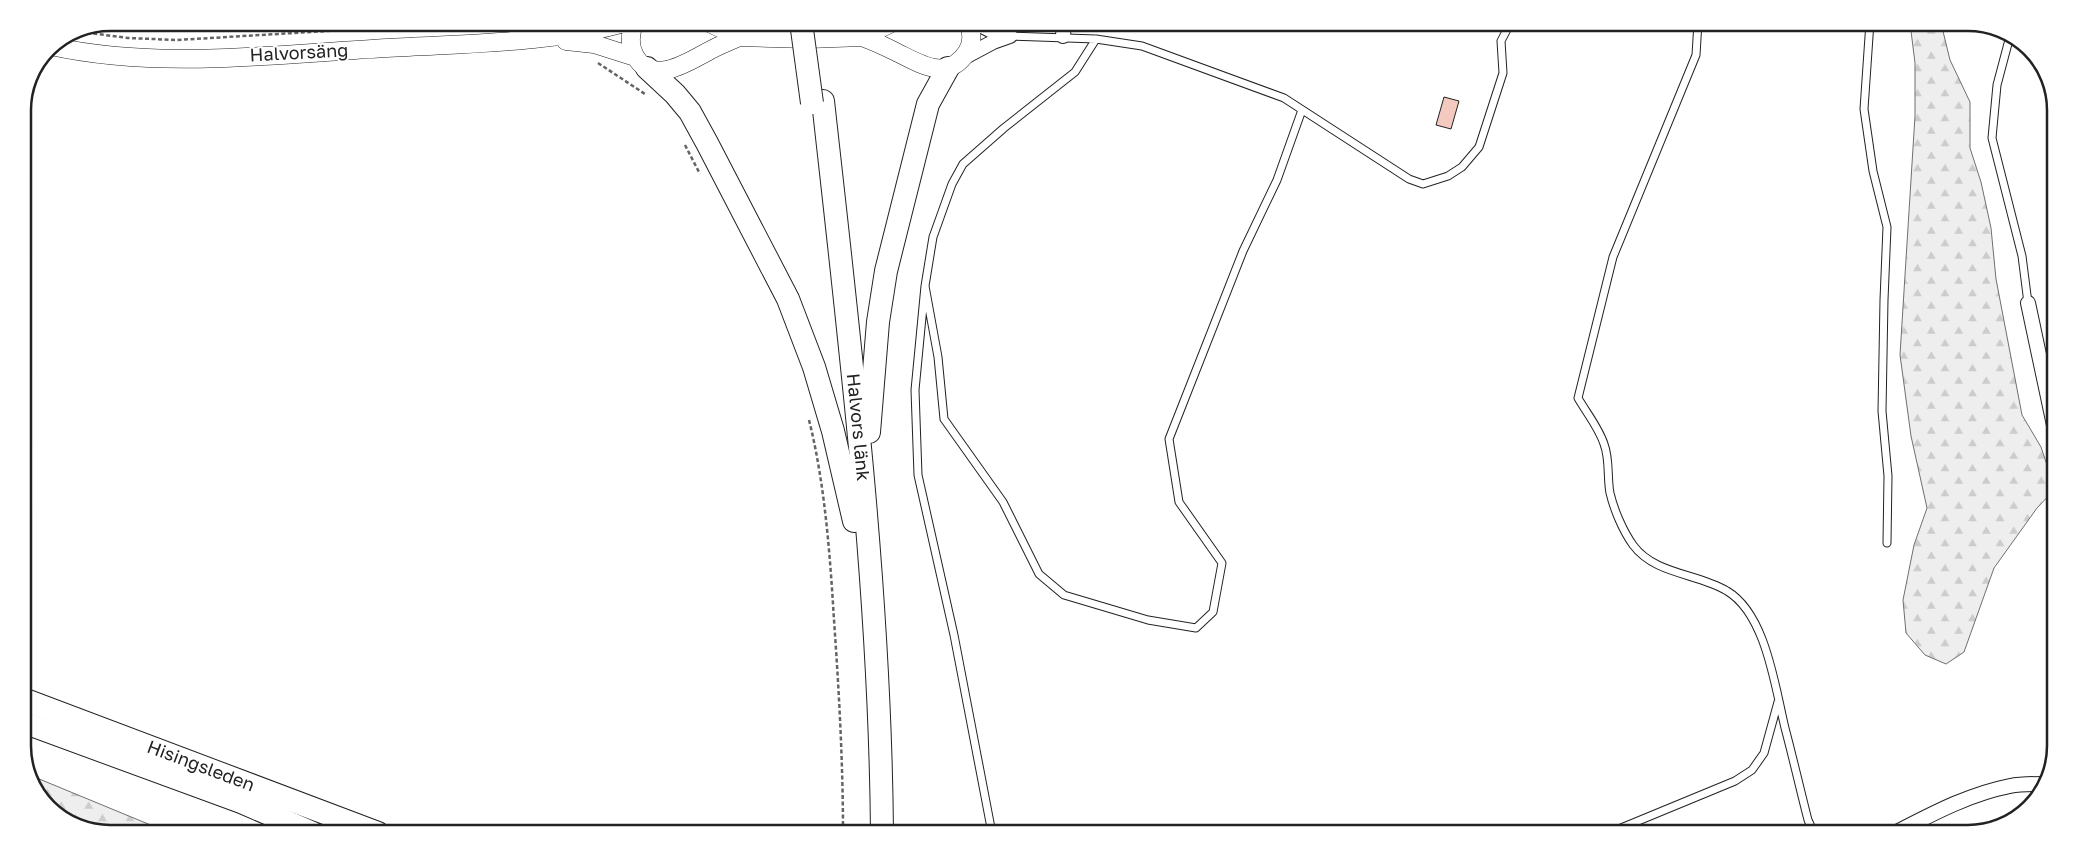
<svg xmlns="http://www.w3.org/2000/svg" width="2078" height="856" viewBox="0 0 2078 856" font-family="'Golos Text',sans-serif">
	<defs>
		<pattern id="forest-firs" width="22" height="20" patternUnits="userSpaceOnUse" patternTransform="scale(1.25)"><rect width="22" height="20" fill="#eee"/><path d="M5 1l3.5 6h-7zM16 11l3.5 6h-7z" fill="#ccc"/></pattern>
	</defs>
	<rect width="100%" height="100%" fill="#fff"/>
	<path fill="url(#forest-firs)" stroke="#6f6f6f" d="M1910 23H1941L1950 60 1970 102V148L1981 182 1991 228 1996 279 2022 415 2041 447 2055 489 2037 508 1994 568 1964 652 1946 664 1925 655 1906 633 1903 600 1914 545 1927 508 1911 436 1900 355 1915 116V63Z
		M32 776 170 833H111L77 827 41 799Z"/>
	<path fill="#f3c9c0" stroke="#222" d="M1444 97 1459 101 1451 129 1436 125Z"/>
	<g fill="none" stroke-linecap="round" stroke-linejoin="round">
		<defs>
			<path id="service" d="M1698 22 1696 55 1613 257 1578 398C1586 412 1599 428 1604 444 1610 459 1607 478 1610 493 1614 510 1623 531 1633 545 1655 575 1698 573 1727 591 1766 614 1775 687 1785 728 1793 758 1800 789 1808 820L1814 833
				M1870 22 1864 109 1873 171 1887 227 1884 300 1882 411 1888 476 1887 543
				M1010 36 1096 39 1142 46 1284 98 1409 179 1423 184 1448 176 1462 167 1479 147 1503 73 1501 41 1511 22
				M2010 36 1997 85 1992 138 2022 256 2028 303
				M925 286 938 357 944 419 1003 502 1039 574 1064 595 1148 620 1196 628 1213 612 1222 563 1179 502 1169 439 1243 251 1277 180 1302 110
				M992 833 954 635 918 475 915 390 925 286 933 237 952 184 963 164 1004 128 1075 72 1096 39
				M1609 833 1735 781 1752 770 1764 753 1778 702"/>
			<path id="minor" d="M974 22 992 31 1010 36
				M1063 36 1064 22
				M963 58 993 42 1010 36
				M2028 303 2055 430
				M1895 833C1932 814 1969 794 2010 786 2021 784 2034 784 2045 784"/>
			<path id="tertiary" d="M635 22C630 33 629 45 635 56 652 86 686 63 707 52 717 46 728 42 739 37
				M707 22 739 37 808 39 862 37 894 22
				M862 37C873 41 884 46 894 51 919 63 947 83 967 52 973 43 972 32 968 22
				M566 41 594 44 635 57
				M51 46C159 70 278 54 387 48 467 43 550 44 628 22"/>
			<g id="trunk">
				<path d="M647 68 675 94 690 112 707 143 788 299 814 367 833 431 854 521"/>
				<path id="s1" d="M823 101C850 345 880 589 882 833"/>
				<path d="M869 432 878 322 886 271 928 104 948 68"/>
				<path id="s2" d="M23 699 378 833"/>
				<path d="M23 722 241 802 313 833"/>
			</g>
		</defs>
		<use href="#service" stroke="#222" stroke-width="9"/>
		<use href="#minor" stroke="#222" stroke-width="16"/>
		<use href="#tertiary" stroke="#222" stroke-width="19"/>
		<use href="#trunk" stroke="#222" stroke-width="24"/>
		<path stroke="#646464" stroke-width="2.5" stroke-dasharray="4 2.5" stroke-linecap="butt" d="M74 31 128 38 177 40 478 22
			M598 63 645 94
			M685 145 700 174
			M809 420C825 484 830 555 834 620 839 691 843 763 843 833"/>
		<use href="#service" stroke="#fff" stroke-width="7"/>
		<use href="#minor" stroke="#fff" stroke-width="14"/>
		<use href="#tertiary" stroke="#fff" stroke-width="18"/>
		<use href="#trunk" stroke="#fff" stroke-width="22"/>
		<defs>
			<path id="trunk-bridge" d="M801 22 812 103"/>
		</defs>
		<use href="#trunk-bridge" stroke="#222" stroke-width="24" stroke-linecap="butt"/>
		<use href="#trunk-bridge" stroke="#fff" stroke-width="22"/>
	</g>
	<g text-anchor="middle" stroke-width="4" stroke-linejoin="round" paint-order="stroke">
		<g font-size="18" fill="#222" stroke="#fff">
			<text transform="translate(299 53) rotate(-3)" y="6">Halvorsäng</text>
			<text dy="6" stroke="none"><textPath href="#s1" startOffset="328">Halvors länk</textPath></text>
			<text dy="6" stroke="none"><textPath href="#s2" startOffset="190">Hisingsleden</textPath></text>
		</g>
	</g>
	<path d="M0 0H2078V856H0ZM110 31H1968A79 79 0 0 1 2047 110V746A79 79 0 0 1 1968 825H110A79 79 0 0 1 31 746V110A79 79 0 0 1 110 31Z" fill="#fff" fill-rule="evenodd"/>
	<path fill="none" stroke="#222" stroke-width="2.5" d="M110 31H1968A79 79 0 0 1 2047 110V746A79 79 0 0 1 1968 825H110A79 79 0 0 1 31 746V110A79 79 0 0 1 110 31Z"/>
</svg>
